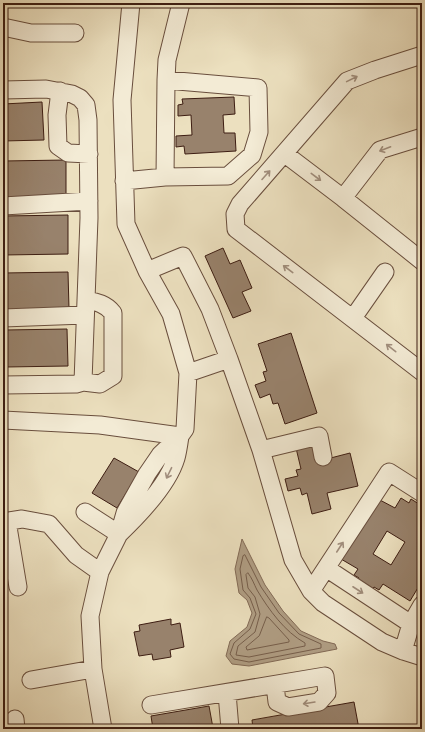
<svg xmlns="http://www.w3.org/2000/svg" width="425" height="732" viewBox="0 0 425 732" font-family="Cardo,serif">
	<rect width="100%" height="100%" fill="#ece0bf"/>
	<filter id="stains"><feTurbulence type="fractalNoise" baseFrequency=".005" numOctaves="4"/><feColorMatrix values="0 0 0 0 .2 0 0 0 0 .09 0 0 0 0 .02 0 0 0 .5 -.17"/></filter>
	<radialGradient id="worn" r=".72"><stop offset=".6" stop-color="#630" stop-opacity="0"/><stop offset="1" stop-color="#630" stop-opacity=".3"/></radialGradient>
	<path fill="#b09e84" stroke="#826a56" d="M242 539 265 585 283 611 301 631 323 641 335 644 337 649 249 666 232 664 226 656 230 641 247 627 252 613 247 600 239 593 235 569Z"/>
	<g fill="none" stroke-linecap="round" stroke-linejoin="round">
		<path stroke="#765e4b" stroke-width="1" d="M245 555 261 587 279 613 299 634 321 644V648L249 662 234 659 230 654 234 643 250 629 256 614 250 598 243 590 240 569 243 556Z
			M248 573C252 578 254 584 257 590 269 610 285 632 305 643V646L249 657 236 655 238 646 255 632 260 614 255 597 248 588 246 575Z
			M267 617 269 618 289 640V642L247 650 246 647 259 636Z"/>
	</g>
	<path fill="#98826c" stroke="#3d1d12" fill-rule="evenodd" d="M234 97 235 114 223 115 224 133H235L236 151 185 154 184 146 176 147V136L192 135 191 115 178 116V105L183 104 182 99Z
		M42 102 44 140 3 141V104Z
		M66 160V197L3 198V161Z
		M68 215V254L3 255V216Z
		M223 248 230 264 240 260 252 288 242 292 251 311 233 318 205 256Z
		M68 272 69 309 3 310V273Z
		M67 329 68 366 6 367 5 330Z
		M291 333 317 413 285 424 278 403 273 404 270 394 260 398 255 385 266 381 263 372 267 371 258 344Z
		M315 444 319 461 350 453 358 486 327 493 331 509 312 514 307 493 302 495 300 488 288 491 285 479 298 476 296 470 301 469 296 448Z
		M114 458 139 472 117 508 92 493Z
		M401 498 409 503 411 499 422 506V581L410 601 383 584 379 590 374 587 367 598 352 589 359 578 354 575 358 569 341 559 378 499 395 508ZM387 531 405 542 391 565 373 554Z
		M171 619V625L180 623 184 647 170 650 171 657 153 660 152 654 139 656 134 632 140 631 139 625Z
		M354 702 359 729H253L252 720Z
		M209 706 213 728 153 729 151 716Z"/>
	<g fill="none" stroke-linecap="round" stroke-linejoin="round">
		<defs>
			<path id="minor" d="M3 27 31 33H75
				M422 55 375 70 347 81 240 204 235 214 236 229 422 372
				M166 80 258 88 259 132 252 155 228 176 165 177 166 80 167 60 181 3
				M3 90 46 89 72 94 80 98 86 105 88 120 89 218 83 382 76 384 3 385
				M60 91 57 115 58 146 68 153 89 154
				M285 154 343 198 422 261
				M124 181 165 177
				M343 198 380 150 422 137
				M3 206 89 201
				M147 271 183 256 210 309 229 359 261 450 293 560 311 591 323 603 382 642 403 651 422 657
				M3 318 85 315
				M353 318 385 272
				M188 373 229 359
				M83 382 100 384 113 376V313C106 304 97 302 86 300
				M3 420 100 425 180 436
				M261 450 319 436 323 457
				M85 512 119 534
				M7 521 18 587
				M3 522 22 519 49 524 76 555 100 572
				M119 534C140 514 168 485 176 458 178 451 179 443 180 436
				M326 568 411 624
				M311 591 389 472 422 493
				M403 651 411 624 422 605
				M31 680 93 669
				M227 693 230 729
				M151 705 325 676 327 693 319 702 288 707 277 702 275 685
				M15 719 16 729
				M103 729 93 669 90 616 100 572 119 534 125 513 147 474 160 455 180 436 185 429 188 373 171 314 147 271 126 224 122 100 131 3"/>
		</defs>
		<use href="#minor" stroke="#694e3d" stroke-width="19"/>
		<use href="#minor" stroke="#f3ebd5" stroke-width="17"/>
	</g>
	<defs><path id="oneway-shaft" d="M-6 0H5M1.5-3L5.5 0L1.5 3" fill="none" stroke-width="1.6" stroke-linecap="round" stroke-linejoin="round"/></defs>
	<g stroke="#a18e7d">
		<use href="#oneway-shaft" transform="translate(352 79) rotate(-26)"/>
		<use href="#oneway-shaft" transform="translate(385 149) rotate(159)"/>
		<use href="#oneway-shaft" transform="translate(266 175) rotate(-48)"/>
		<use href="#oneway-shaft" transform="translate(316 177) rotate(37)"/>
		<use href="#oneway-shaft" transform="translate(288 269) rotate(-143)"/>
		<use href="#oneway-shaft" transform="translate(391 348) rotate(-142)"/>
		<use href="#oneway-shaft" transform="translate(169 473) rotate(116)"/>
		<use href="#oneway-shaft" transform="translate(340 547) rotate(-57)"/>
		<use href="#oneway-shaft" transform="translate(358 590) rotate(33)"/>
		<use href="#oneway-shaft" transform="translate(309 703) rotate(171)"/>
	</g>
	<rect width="425" height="732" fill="none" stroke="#ece0bf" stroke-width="16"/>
	<rect x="4" y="4" width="417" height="724" fill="none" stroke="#3d1d12" stroke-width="2"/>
	<rect x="8" y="8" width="409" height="716" fill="none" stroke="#3d1d12"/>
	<rect width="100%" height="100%" filter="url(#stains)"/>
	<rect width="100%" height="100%" fill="url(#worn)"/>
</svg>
